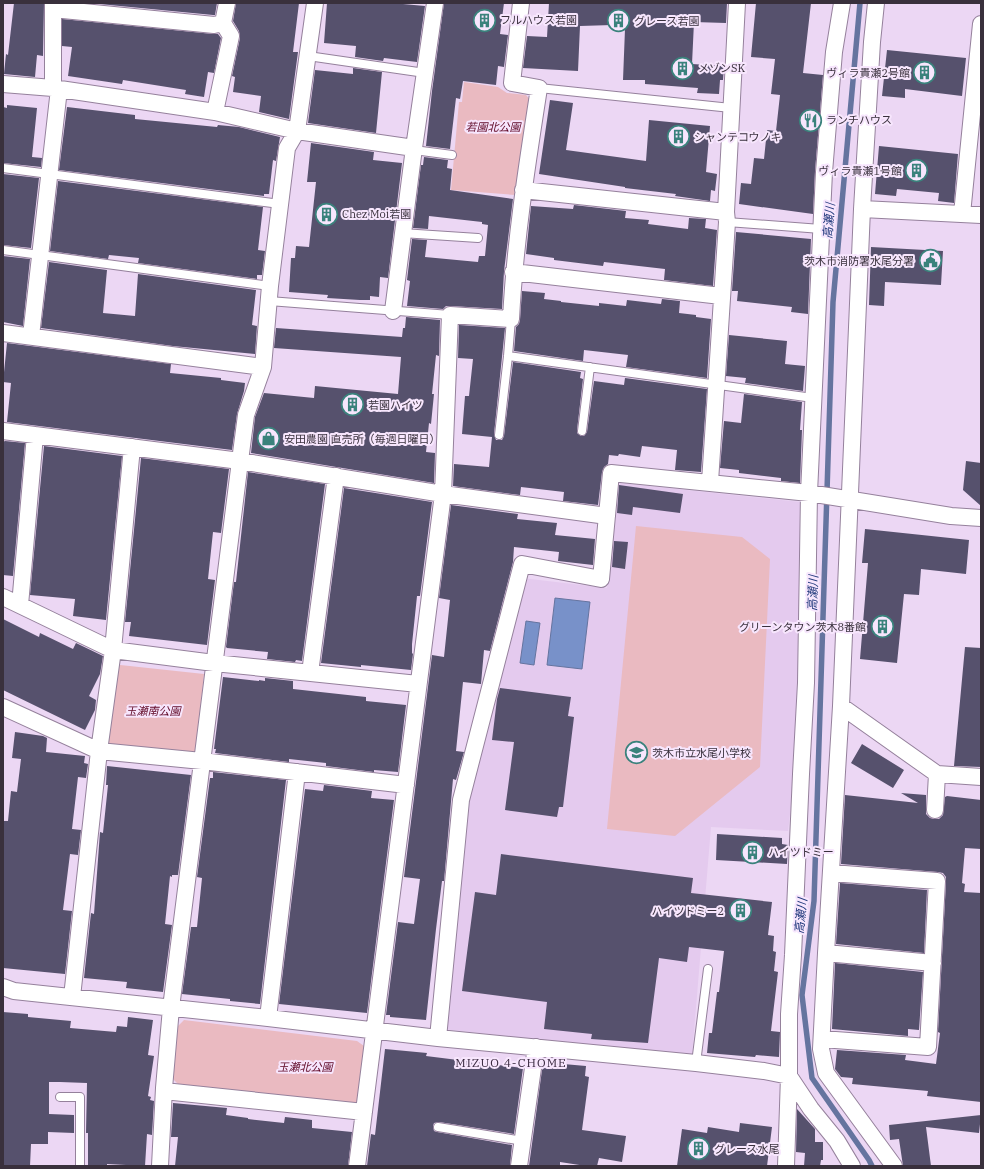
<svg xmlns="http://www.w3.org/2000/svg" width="984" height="1169" viewBox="0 0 984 1169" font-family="'IBM Plex Serif','Noto Sans JP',serif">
	<rect width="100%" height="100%" fill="#ecd7f4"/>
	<path fill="#e4caee" d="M620 483 810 503 794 781 788 831 711 827 692 1056 442 1029 466 799 522 578 607 588Z"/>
	<path fill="#eabac1" d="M464 82 498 87 507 93 526 95 532 102 515 195 451 190 459 102H462Z
		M636 526 742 537 770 559 760 767 675 836 607 829Z
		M111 664 204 674 195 758 103 748Z
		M184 1020 357 1041 364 1046 358 1101 349 1105 178 1084 172 1078 178 1026Z"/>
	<path fill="#7891c9" stroke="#65749f" d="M555 598 590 602 582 669 547 665Z
		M526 621 540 623 534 665 520 663Z"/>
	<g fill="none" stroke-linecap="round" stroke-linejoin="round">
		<path stroke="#65749f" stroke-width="5.5" d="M860 3 833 302 814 901 802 995 812 1078 869 1160 872 1166"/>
	</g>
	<path fill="#56516d" d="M14 3H44L43 56 37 55 35 77 4 74 6 54 8 55Z
		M89 3H217L215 15H213Z
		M236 3H299L293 52H298L289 119 259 112 261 96 233 92 235 77 232 76 240 38 239 31 233 21Z
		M327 3H392L425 6 417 62 384 58 383 61 355 57 356 46 324 43Z
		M444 3H504L500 34 508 35 504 67 498 66 496 85 463 81 460 99 456 98 450 149 426 146 432 91Z
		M549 3H727L726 23 694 22 692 64 724 66 723 80H720L719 94 697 93 698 88 645 84V80H623L625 29 611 28 612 25 580 26 578 71 523 68 527 36 547 37Z
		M756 3H811L803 73 823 75 815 171 813 214 739 204 741 183 751 184 754 158 764 159 767 130 776 131 780 95 771 94 775 59 751 57Z
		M62 19 213 34H218L221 38 214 73 208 72 204 97 185 94 186 90 123 80 122 84 68 76 72 47 62 46Z
		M887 50 966 58 962 96 905 89V98L882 96Z
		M353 68 382 72 376 133 308 123 315 70 353 74Z
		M550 100 573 103 566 150 646 161 649 120 710 126 706 172 717 174 715 191 711 190 710 201 675 196 676 194 625 188V187L539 174Z
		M7 105 37 108 32 157 42 158 41 167 3 163V107L7 108Z
		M67 107 135 115V119L217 127 218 125 239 127 280 137 276 161 273 160 269 194H264V196L59 170Z
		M311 143 374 152 373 160 402 163 388 278 380 277 379 297 370 296V300H360L327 298 328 295 289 292 291 258H295L296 246 309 247 316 182H307Z
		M879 146 958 154 954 203 938 201 939 193 897 189 896 196 875 194Z
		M424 157 448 160 447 168 452 169 450 190 513 199 504 271 502 309 451 306H446L443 309 407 306 410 281 407 280 412 239 427 240 425 257 478 262 479 256H485L488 225 482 224V222L429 216 428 229 413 228 421 165H423Z
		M3 174 39 178 31 248 3 245Z
		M58 181 263 207 258 250 265 251 262 275H257V279L138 263 139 258 109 255 108 259 50 251Z
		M574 205 626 211 625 218 649 220 648 224 688 229 689 218 706 219 705 228 717 230 713 286 664 280 665 269 604 262 603 266 554 260V258L526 254 531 206 573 209Z
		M736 232 811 239 808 314 791 312 792 307 737 301 738 291H732Z
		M871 247 943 251 941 285 885 282 884 306 869 305Z
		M3 256 30 259 23 326 3 322Z
		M49 262 107 270 103 313 135 316 138 274 256 290 252 325 257 326 255 354 173 346 41 328Z
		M522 291 545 293 544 299 561 301V302L599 306V303L626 306 627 300 661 304 662 299 680 301 679 313 696 315V317L711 319 707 378 626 367 628 355 584 350 583 361 514 351 516 327 519 324 520 320Z
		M406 317 440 320 439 356 436 355 432 394H434L431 424 429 423 426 452 435 453 434 483 251 453 255 417 264 393 314 398 315 386 398 394 401 357 274 348 276 328 402 337 403 328H405Z
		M459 325 505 328 494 434 496 440H502L504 436 513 362 581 372 580 378 583 379 577 430V433L581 436H584L587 432 594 381 624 385 625 378 707 389 701 472 675 470 677 450 642 446 640 457 619 454 618 456 609 455 608 464 604 467 602 472 598 505 563 501 564 492 521 487 520 495 453 486 454 464 489 467 492 437 462 434 465 396H469L473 359 458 358Z
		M729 335 787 341 785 364 805 366 803 391 745 383 746 378 726 376Z
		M7 343 171 364 170 373 221 378V380L245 383 244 391 237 414 232 450 7 422 11 383 3 382Z
		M744 394 802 402 800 430H802L800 483 781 481V478L739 473V470L720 468 724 421 741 423Z
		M5 441 25 443 13 576 3 575V442Z
		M44 446 122 456 106 620 73 616 75 599 30 595Z
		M141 458 229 469 221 533 213 532 208 579 215 580 207 645 129 636 131 622H125Z
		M966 461 981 463V506L963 490Z
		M248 472 325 484 302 661 296 660 295 662 267 659 268 652 227 648 226 647 234 582H236Z
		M619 485 683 494 680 513 633 507 632 515 617 513Z
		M344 488 432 502 420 596H417L412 644V653L413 654 411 670 361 665V667L321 663Z
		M451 505 518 514 517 519 557 523 555 535 595 539 593 565 558 561 559 552 514 547 513 562 490 651 484 650 481 684 463 682 456 751 464 752 456 780 453 779 444 881H442L436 929 426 1020 390 1017V1015H386L398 922 414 924 420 879 404 877 432 655 444 657 450 600 439 598Z
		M865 529 969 540 966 574 921 569 919 595 904 594 897 663 860 659 868 563H862Z
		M614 541 628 542 625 569 612 567Z
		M3 619 39 637 40 633 73 649 76 643 103 656 100 674 89 696 96 700 95 710 85 730 3 690Z
		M965 647 981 648V767L954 766Z
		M223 677 259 681V680L265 681V678L293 681V689L366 697V701L406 705 398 772 374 770V772L326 766V763L289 759V762L215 753 216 749H214Z
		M500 688 571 697 568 716 574 717 563 807H559L557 817 505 810 514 742 492 740 497 699Z
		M15 732 43 736 47 738 46 752 85 756 84 763 88 764 86 778 78 777 72 829 81 830 78 855 70 854 63 910 72 911 65 974 3 968V832L4 821H8L11 791 17 792 21 759 12 758Z
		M862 744 904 770 893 788 851 763Z
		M107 766 191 775 178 875H172V877L170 876 165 924 172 925 163 992 126 988 127 982 84 978 91 913 94 914 100 832 103 833 108 785H106Z
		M213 772 286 780 260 1004 230 1001V999L182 994 191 927H197L202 878 197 877 210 778H213Z
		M324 785 372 791 371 798 394 800 367 1013 279 1004 305 789 323 791Z
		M901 793 926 795V814L930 818 934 819H939L943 815 945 797 947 796 981 800V849L965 848 962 883 965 884 964 892 981 893V1102L927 1096 928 1091 852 1084 853 1078 841 1077 835 1069 837 1050 906 1055 905 1060 936 1064 940 1033 938 1032 946 882V877L943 873 938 872 841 864 845 795 918 803Z
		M717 834 782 838V844L788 845 787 864 716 860Z
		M501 854 693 878 691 893 772 902 768 935 774 936 773 951 776 952 774 971 778 972 771 1031 780 1032 779 1057 756 1055 755 1057 707 1053 709 1033H712L717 992H719L724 951 689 947 687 962 659 958 648 1043 591 1039 592 1034 544 1029 547 1002 462 991 475 892 496 895Z
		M840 883 927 890 924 953 836 944Z
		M835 963 923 972 919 1030 908 1029V1036L832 1029Z
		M3 1012 28 1014V1017L71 1021 70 1028 116 1032 117 1026 127 1027 128 1017 153 1020 148 1055 154 1056 148 1096 151 1097 150 1100 154 1101 152 1135 147 1134 145 1166 107 1164V1165H88V1133H86L87 1083 60 1082H49V1114L74 1115V1133L48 1132V1144H31L30 1166 3 1165Z
		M385 1049 427 1053 426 1056 523 1068 514 1134 439 1122 434 1123 433 1126 434 1131 437 1132 512 1145 510 1166H367L371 1134 375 1135Z
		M552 1063 586 1066 585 1076 589 1077 582 1130 626 1136 622 1162 599 1158 597 1166H586L560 1162V1166H529L542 1070 544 1068 552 1069Z
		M173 1103 227 1108 226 1115 248 1118V1119L284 1123 285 1117 312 1120V1128L352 1132 348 1166H175L178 1137H171Z
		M797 1109 815 1129V1142H823V1160H821L820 1166H804L805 1153 796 1152Z
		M981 1115 979 1133 926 1127 931 1166H903L899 1139 890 1140 889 1125Z
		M740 1123 772 1127 767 1166H677L682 1129 707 1133 708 1127 739 1132Z"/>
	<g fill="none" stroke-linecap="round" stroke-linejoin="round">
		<defs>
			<path id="lane" d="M308 56 425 73
				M539 88 731 108
				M414 150 452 155
				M3 168 280 204
				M727 222 821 229
				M402 233 478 238
				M3 250 270 286
				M269 301 450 315
				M508 356 813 398
				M582 431 590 367
				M499 435 508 356 511 319
				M696 1063 708 969
				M60 1097H80V1166
				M438 1127 523 1141"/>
			<path id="street" d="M842 3 834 52 824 172 809 493 806 683 801 774 793 955 789 1014V1076L811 1109 837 1141 852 1166
				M876 3 872 42 862 209 841 706 826 953 821 1049 826 1073 894 1166
				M53 9 214 25 223 23 227 3
				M3 84 53 88 215 112 297 131 414 148
				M53 88V3
				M215 112 231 36 223 23
				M523 190 726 212
				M862 209 981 215
				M962 214 981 24
				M513 272 721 296
				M393 311 414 148 435 3
				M3 333 263 367
				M31 336 59 89
				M3 431 240 461 443 494 607 516
				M710 482 727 222 726 212 737 3
				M3 597 113 650 214 663 418 684
				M20 605 35 435
				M310 673 336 476
				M841 706 937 774 981 777
				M3 707 99 751 202 761 406 785
				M935 810 937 774
				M826 953 933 963
				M3 987 14 991 268 1018 438 1038 696 1063 764 1071 789 1076 786 1166
				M72 997 99 751 113 650 132 447
				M268 1018 297 772
				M438 1038 461 800 522 564 601 579 611 473 809 493 951 516 981 518
				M822 1039 928 1047 937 881 831 873
				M164 1091 364 1112
				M160 1166 164 1088 171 1008 240 461 246 415 263 367 270 286 287 148 297 131 315 3
				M357 1166 443 494 450 315 511 319C515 241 527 165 539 88L512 83 521 3
				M519 1166 536 1047"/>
		</defs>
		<use href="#lane" stroke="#95819c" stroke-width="10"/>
		<use href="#street" stroke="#95819c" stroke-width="18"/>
		<use href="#lane" stroke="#fff" stroke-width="8"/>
		<use href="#street" stroke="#fff" stroke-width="16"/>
	</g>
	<defs>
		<symbol id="building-ring" viewBox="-11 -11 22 22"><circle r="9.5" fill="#f7e6fd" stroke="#3a827c" stroke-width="1.5"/><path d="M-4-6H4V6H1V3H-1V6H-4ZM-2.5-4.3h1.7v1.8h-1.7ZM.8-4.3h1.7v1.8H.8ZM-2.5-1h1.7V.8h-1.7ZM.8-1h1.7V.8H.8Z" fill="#3a827c"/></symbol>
		<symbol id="restaurant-ring" viewBox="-11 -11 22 22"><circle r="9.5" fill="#f7e6fd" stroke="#3a827c" stroke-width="1.5"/><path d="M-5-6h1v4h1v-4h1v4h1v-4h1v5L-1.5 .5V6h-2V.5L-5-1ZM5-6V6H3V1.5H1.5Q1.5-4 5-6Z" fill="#3a827c"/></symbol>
		<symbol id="civic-ring" viewBox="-11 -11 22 22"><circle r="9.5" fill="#f7e6fd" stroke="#3a827c" stroke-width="1.5"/><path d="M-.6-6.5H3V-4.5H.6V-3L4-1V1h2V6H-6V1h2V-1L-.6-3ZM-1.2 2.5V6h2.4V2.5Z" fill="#3a827c"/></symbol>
		<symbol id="shop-ring" viewBox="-11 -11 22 22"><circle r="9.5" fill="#f7e6fd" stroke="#3a827c" stroke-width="1.5"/><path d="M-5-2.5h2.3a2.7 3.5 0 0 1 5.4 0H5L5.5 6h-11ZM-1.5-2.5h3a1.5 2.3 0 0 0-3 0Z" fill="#3a827c"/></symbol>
		<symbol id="school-ring" viewBox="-11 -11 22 22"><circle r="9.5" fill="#f7e6fd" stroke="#3a827c" stroke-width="1.5"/><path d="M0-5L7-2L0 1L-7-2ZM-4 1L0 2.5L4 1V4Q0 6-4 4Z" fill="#3a827c"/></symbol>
	</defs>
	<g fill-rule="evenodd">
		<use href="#building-ring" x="472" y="8" width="25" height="25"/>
		<use href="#building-ring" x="606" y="8" width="25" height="25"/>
		<use href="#building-ring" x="670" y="56" width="25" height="25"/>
		<use href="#building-ring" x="912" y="60" width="25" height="25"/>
		<use href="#restaurant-ring" x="798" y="108" width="25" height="25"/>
		<use href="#building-ring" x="666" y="124" width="25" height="25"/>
		<use href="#building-ring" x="904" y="158" width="25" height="25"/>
		<use href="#building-ring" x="314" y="202" width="25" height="25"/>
		<use href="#civic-ring" x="918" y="248" width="25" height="25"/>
		<use href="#building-ring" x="340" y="392" width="25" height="25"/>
		<use href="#shop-ring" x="256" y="426" width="25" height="25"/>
		<use href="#building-ring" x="870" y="614" width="25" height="25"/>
		<use href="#school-ring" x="624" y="740" width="25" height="25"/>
		<use href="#building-ring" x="740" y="840" width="25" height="25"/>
		<use href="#building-ring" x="728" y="898" width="25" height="25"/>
		<use href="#building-ring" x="686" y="1136" width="25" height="25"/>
	</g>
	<g text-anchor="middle" stroke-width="4" stroke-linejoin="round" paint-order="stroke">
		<g font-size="11" fill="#39303c" stroke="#f7e6fd" text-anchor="start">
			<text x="500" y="24">フルハウス若園</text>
			<text x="634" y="25">グレース若園</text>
			<text x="698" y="72">メゾンSK</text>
			<text x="910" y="77" text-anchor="end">ヴィラ貴瀬2号館</text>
			<text x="826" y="124">ランチハウス</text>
			<text x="694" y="141">シャンテコウノキ</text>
			<text x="902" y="175" text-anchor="end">ヴィラ貴瀬1号館</text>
			<text x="342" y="218">Chez Moi若園</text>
			<text x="914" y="265" text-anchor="end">茨木市消防署水尾分署</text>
			<text x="368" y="409">若園ハイツ</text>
			<text x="284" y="443">安田農園 直売所（毎週日曜日）</text>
			<text x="866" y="631" text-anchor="end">グリーンタウン茨木8番館</text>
			<text x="652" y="757">茨木市立水尾小学校</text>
			<text x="768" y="856">ハイツドミー</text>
			<text x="724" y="915" text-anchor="end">ハイツドミー2</text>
			<text x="714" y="1153">グレース水尾</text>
		</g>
		<g font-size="11" font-style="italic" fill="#5f0725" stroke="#f7e6fd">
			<text x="493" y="131">若園北公園</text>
			<text x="153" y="715">玉瀬南公園</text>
			<text x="305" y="1071">玉瀬北公園</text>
		</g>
		<g font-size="12" font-style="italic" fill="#20397c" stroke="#f7e6fd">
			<text transform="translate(829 221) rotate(-85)" y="4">高瀬川</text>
			<text transform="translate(813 593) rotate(-88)" y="4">高瀬川</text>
			<text transform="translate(801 916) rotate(-84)" y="4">高瀬川</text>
		</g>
		<g font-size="12" letter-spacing="1" fill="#39293f" stroke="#f7e6fd">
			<text x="511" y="1067">MIZUO 4-CHOME</text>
		</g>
	</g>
	<rect width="984" height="1169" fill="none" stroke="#39303c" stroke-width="8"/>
</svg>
